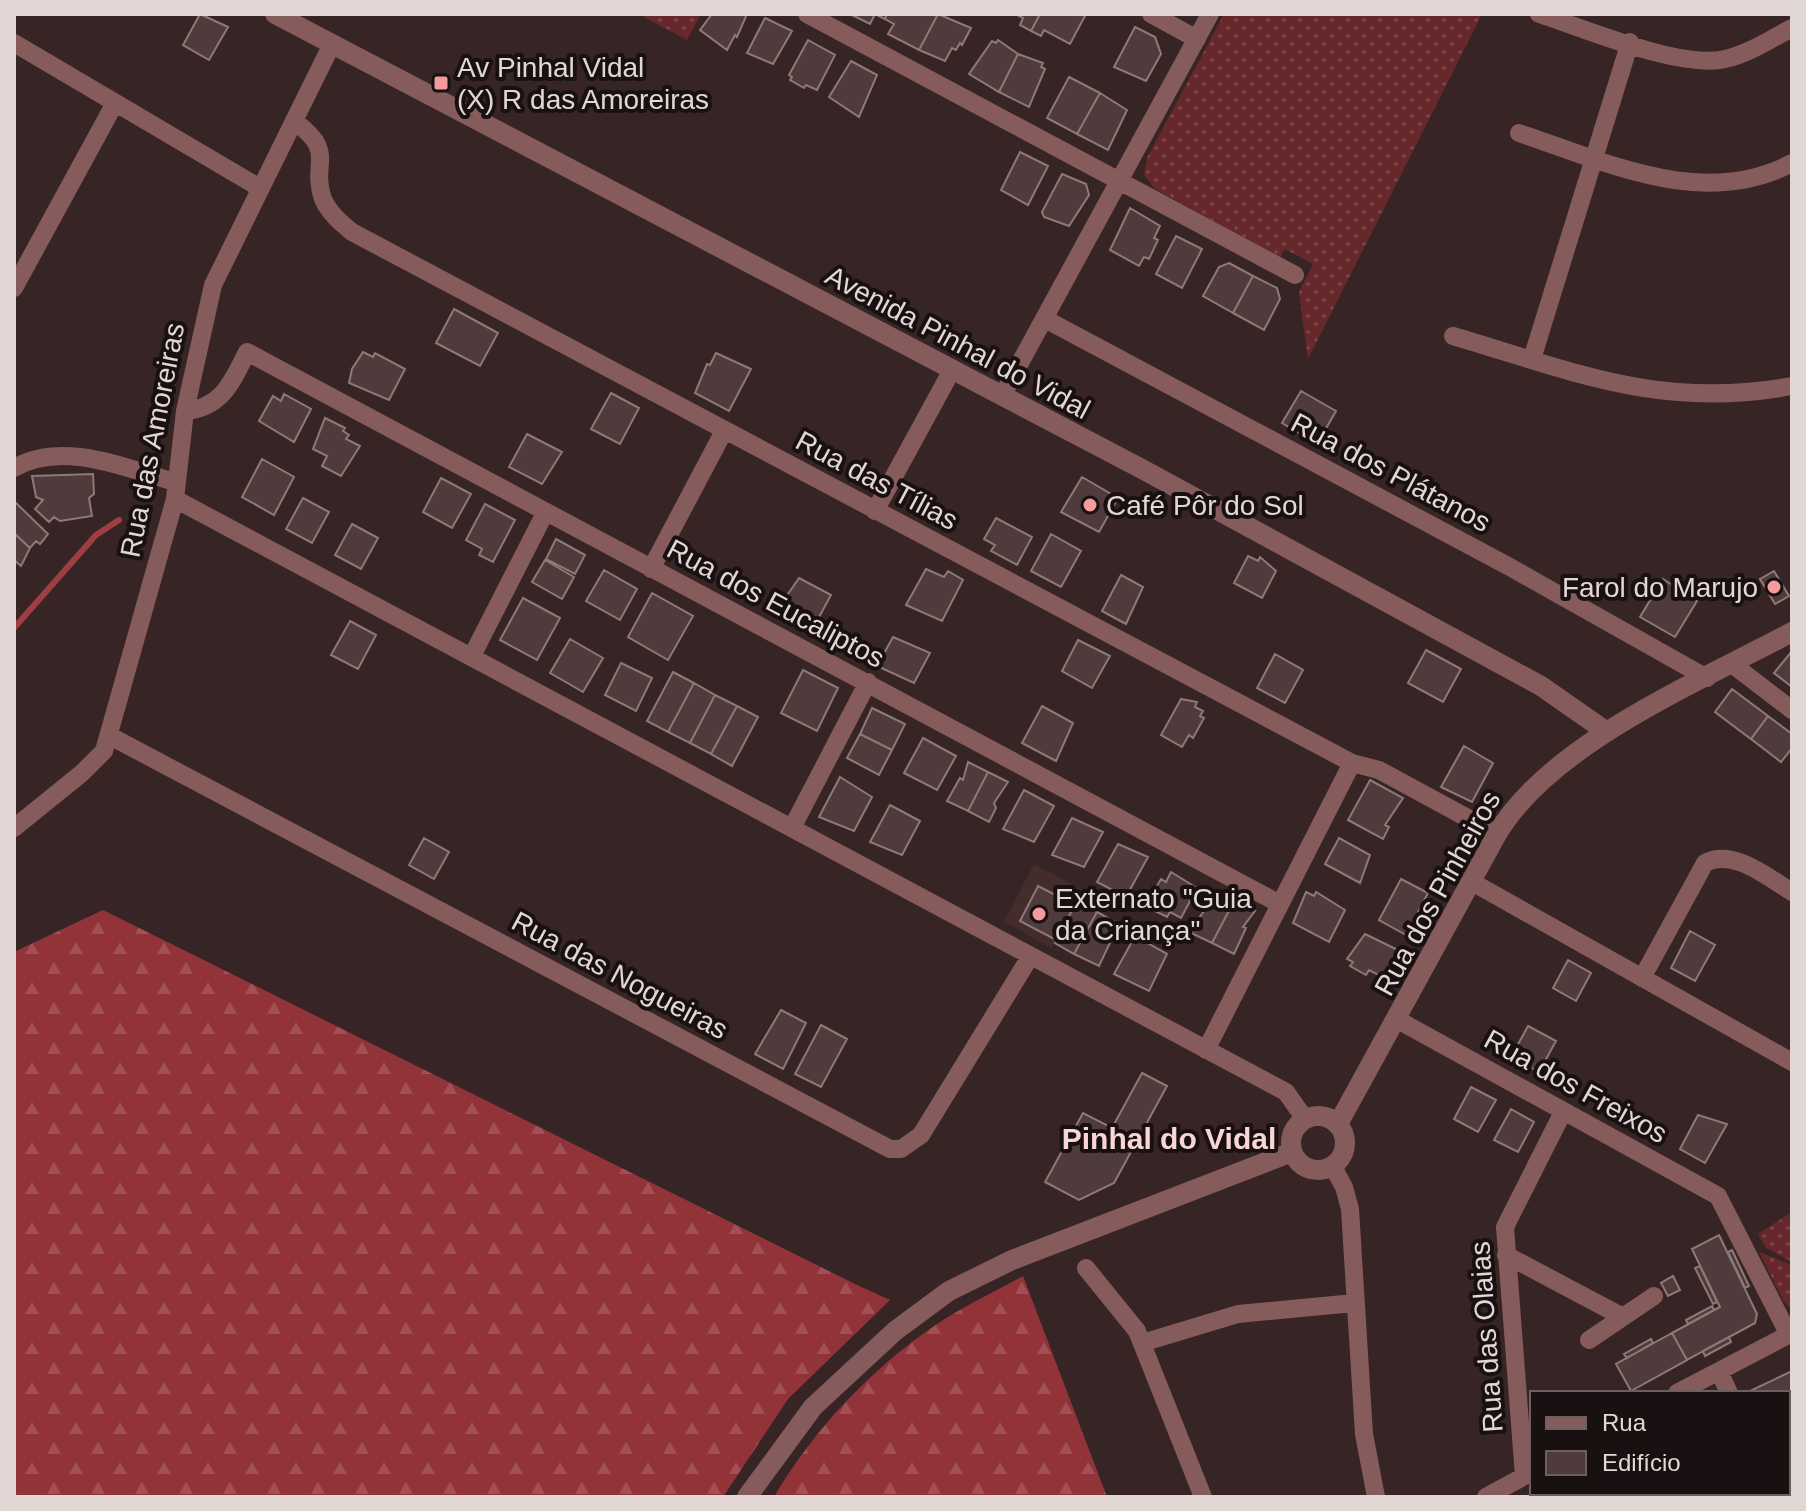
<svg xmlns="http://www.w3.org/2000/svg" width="1806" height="1511" viewBox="0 0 1806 1511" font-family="Helvetica,sans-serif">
	<defs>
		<pattern id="grass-dots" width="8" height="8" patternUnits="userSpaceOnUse" patternTransform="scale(2)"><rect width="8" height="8" fill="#67282b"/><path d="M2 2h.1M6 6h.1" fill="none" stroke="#7d4649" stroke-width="1.8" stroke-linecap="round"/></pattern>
		<pattern id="forest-firs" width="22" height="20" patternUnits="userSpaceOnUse" patternTransform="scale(2)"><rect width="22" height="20" fill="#92333a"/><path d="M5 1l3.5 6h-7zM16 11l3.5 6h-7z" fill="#a15056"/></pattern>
	</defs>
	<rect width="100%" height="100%" fill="#372525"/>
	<path fill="#452c2c" d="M1034 864 1083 890 1052 948 1004 922Z"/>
	<path fill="url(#grass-dots)" d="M645 14H701L687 40 644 17Z
		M1224 14H1482L1308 359 1299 292 1313 264 1285 249 1280 257 1155 189 1144 175 1147 158Z
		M1792 1212V1262L1766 1248 1758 1234Z
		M1759 1252 1792 1265V1310L1783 1300Z"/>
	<path fill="url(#forest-firs)" d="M103 910 857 1285 890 1300 788 1399 723 1497H14V952Z
		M1023 1276 1107 1497H774C814 1429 872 1368 937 1324 964 1306 994 1292 1023 1276Z"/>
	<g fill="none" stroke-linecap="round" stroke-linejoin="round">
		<path stroke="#9e3e44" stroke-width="6" d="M14 628 96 535 119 520"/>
	</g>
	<path fill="#4f3b3b" stroke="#8f7878" stroke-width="2" d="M200 14 228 27 209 60 183 45Z
		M712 14H747L737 37 735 35 727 50 700 30Z
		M850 14H887L885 19 875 14 870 24Z
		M887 14H938L919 50 888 34 894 24 885 19Z
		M938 14 971 28 962 45 960 43 956 50 952 48 945 61 919 50Z
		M1015 14H1040L1031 31 1020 25 1023 18Z
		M1040 14H1086L1070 44 1044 30 1041 36 1031 31Z
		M765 18 792 31 773 64 747 53Z
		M1135 27 1155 37 1161 54 1146 81 1114 67Z
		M808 40 835 55 817 90 806 85 804 88 790 80 792 77 789 75Z
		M998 40 1018 54 999 92 969 74 992 41 996 43Z
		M1018 54 1043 63 1041 67 1045 69 1029 107 999 92Z
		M851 61 877 75 859 117 829 97Z
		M1069 77 1100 93 1077 134 1047 118Z
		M1100 93 1127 110 1108 150 1077 134Z
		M1020 152 1048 166 1028 205 1001 190Z
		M1062 174 1086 184 1089 195 1069 226 1044 217 1042 212Z
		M1130 208 1160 226 1154 238 1158 240 1149 259 1144 257 1139 266 1110 250Z
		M1176 236 1202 249 1182 288 1156 274Z
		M1229 263 1253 276 1233 313 1203 296 1219 267Z
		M1253 276 1277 288 1280 299 1264 330 1233 313Z
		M454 309 498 333 480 366 436 343Z
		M363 352 373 357 375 353 405 369 389 400 349 383 352 369Z
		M716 353 751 369 729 411 695 393 707 364 710 365Z
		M1301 391 1336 411 1317 444 1282 423Z
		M611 393 639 408 620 444 591 429Z
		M284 394 311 409 294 442 259 421 273 396 281 401Z
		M325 418 345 428 343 431 349 435 346 439 360 446 341 476 322 466 327 456 313 449Z
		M527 434 562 452 542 484 509 467Z
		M262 459 294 477 274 515 242 497Z
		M93 474 94 494 89 498 92 516 60 521 54 517 49 522 35 509 43 500 36 497 32 476Z
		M1082 477 1118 498 1099 532 1061 512Z
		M441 478 471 494 452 528 423 512Z
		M303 498 329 512 312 543 286 529Z
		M14 501 48 534 40 544 36 541 30 548 14 533Z
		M485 504 515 520 493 562 479 555 482 549 466 540Z
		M996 518 1032 537 1017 565 991 551 995 545 984 539Z
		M352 524 378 538 361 569 335 555Z
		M14 533 30 548 21 566 14 560Z
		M1051 534 1081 551 1061 587 1031 571Z
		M556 539 585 555 575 574 546 559Z
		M1248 556 1258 561 1260 557 1276 571 1262 598 1234 583Z
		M545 560 574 577 562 599 532 582Z
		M926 569 944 577 948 571 963 580 942 621 906 605Z
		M604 570 637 589 620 620 586 601Z
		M1774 571 1789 596 1775 604 1760 579Z
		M1121 575 1143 587 1126 624 1102 611Z
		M799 578 831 595 811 632 775 613Z
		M1663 579 1697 601 1675 637 1640 617Z
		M652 593 693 616 668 660 628 637Z
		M523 598 560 618 537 660 500 640Z
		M350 621 376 635 358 669 331 655Z
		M893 637 930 653 914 683 877 666Z
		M570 639 603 658 583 692 550 673Z
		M1078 640 1110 656 1092 688 1062 671Z
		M1426 650 1461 669 1443 702 1408 683Z
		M1792 651V687L1774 673Z
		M1275 654 1303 670 1285 703 1257 688Z
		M621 663 652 678 636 711 605 695Z
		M803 670 838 688 817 731 781 713Z
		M673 672 694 683 668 732 647 721Z
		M694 683 715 695 690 743 668 732Z
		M1732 689 1768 716 1751 739 1715 712Z
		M715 695 737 706 711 754 690 743Z
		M1181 699 1197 702 1195 707 1203 711 1200 716 1204 718 1193 738 1189 735 1182 747 1161 735Z
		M737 706 758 717 732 766 711 754Z
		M1042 706 1073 723 1056 761 1022 743Z
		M872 708 905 724 892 750 860 734Z
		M1768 716 1792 734V748L1781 762 1751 739Z
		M860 734 892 750 879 775 847 758Z
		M923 738 956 756 937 790 904 773Z
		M1464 746 1493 763 1472 802 1441 787Z
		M968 762 988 772 968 811 947 801 960 778 963 780Z
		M988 772 1008 782 994 803 996 808 989 822 968 811Z
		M840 777 872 797 854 831 819 817Z
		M1370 780 1403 798 1385 825 1389 827 1383 839 1348 820Z
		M1024 790 1054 806 1034 842 1003 829Z
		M890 805 920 821 902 855 870 842Z
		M1072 818 1103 832 1084 867 1052 855Z
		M424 838 449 852 434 879 409 865Z
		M1339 838 1370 855 1360 883 1325 864Z
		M1118 844 1148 857 1126 897 1097 882Z
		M1171 872 1197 888 1181 918 1170 912 1167 917 1145 906 1161 879 1166 882Z
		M1401 879 1428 893 1406 935 1379 920Z
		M1038 886 1075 905 1056 940 1020 921Z
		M1212 890 1234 901 1212 943 1189 932 1209 904 1206 903Z
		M1306 892 1314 896 1316 892 1345 910 1329 942 1293 923Z
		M1077 901 1097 912 1074 954 1055 943Z
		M1234 901 1255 911 1243 927 1246 928 1234 954 1212 943Z
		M1097 912 1119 924 1099 966 1074 954Z
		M1690 931 1715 945 1695 981 1671 968Z
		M1365 934 1404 953 1388 980 1369 970 1366 975 1350 966 1353 962 1347 959Z
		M1135 936 1167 954 1149 991 1114 974Z
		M1568 960 1591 973 1576 1001 1553 988Z
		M781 1010 806 1023 783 1069 755 1054Z
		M821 1025 847 1039 821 1087 795 1074Z
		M1528 1026 1556 1041 1539 1072 1511 1057Z
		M1142 1073 1167 1086 1114 1183 1079 1200 1045 1182 1083 1113 1112 1128Z
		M1471 1087 1496 1100 1478 1132 1454 1119Z
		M1511 1109 1534 1122 1518 1152 1494 1140Z
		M1698 1115 1727 1124 1705 1163 1680 1149Z
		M1719 1235 1757 1314 1755 1323 1687 1360 1672 1333 1720 1307 1692 1249Z
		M1732 1250 1749 1286 1745 1288 1728 1252Z
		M1700 1266 1717 1302 1713 1304 1695 1268Z
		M1673 1276 1680 1290 1668 1296 1661 1283Z
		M1712 1306 1714 1310 1688 1324 1686 1320Z
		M1672 1333 1687 1360 1631 1391 1616 1364Z
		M1729 1337 1731 1342 1705 1356 1703 1351Z
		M1651 1339 1653 1343 1627 1358 1624 1354Z
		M1792 1371V1413L1788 1415V1393H1746Z"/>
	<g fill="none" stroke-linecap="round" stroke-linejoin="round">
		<path stroke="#865b5b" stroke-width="18" d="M807 14 1295 275
			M1151 14 1197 39
			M1539 14C1584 28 1681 70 1725 59 1748 54 1771 39 1792 28
			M14 43 260 188
			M294 121C338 153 310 162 323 199 329 213 341 223 352 232L1352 763 1379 770 1497 834
			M1519 133C1606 162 1703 210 1792 163
			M14 288 115 103
			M1045 319 1508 566 1707 678
			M1453 336C1575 372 1661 410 1792 386
			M1532 359 1630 42
			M1002 396 1210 14
			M185 411C222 408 232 382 247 352L1280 904
			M14 468C64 440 124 468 175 482
			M175 499 1286 1092 1305 1119
			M875 511 952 370
			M651 569 724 431
			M472 656 545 513
			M1732 664 1792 710
			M110 736 890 1149H901L921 1135 1030 957
			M793 826 868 682
			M14 828 82 773 104 751 175 499 185 411 213 285 332 44
			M1472 882 1792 1062
			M1642 978 1705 863C1733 848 1767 877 1792 892
			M1398 1020 1718 1196 1789 1335
			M1206 1050 1352 763
			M1333 1167 1344 1187 1350 1209 1364 1434 1376 1497
			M1506 1255 1623 1317
			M1086 1268 1137 1331 1203 1497
			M1589 1340 1654 1296
			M1142 1343 1238 1314 1354 1303
			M1719 1371 1729 1393
			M1677 1393 1792 1333
			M1788 1427 1792 1425
			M1788 1458 1792 1456
			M1524 1476 1505 1227 1563 1112
			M1618 1493 1620 1497
			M1778 1493 1780 1497
			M1486 1497 1532 1472"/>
		<path stroke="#865b5b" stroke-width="20" d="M275 14 1142 469 1541 686 1607 732
			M1291 1143a27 27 0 1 1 54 0a27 27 0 1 1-54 0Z
			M1338 1124 1497 834C1551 743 1699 682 1792 632
			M747 1497 813 1407 895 1331 949 1291 1012 1260 1292 1152"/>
	</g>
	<g fill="#f59b9b" stroke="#191111" stroke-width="3">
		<rect x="433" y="75" width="16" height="16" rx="4"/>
		<circle cx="1090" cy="505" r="8"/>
		<circle cx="1774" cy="587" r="8"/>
		<circle cx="1039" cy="914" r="8"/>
	</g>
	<g text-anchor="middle" stroke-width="8" stroke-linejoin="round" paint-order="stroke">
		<g font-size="28" fill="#e3d7d6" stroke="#191111" text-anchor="start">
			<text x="457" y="77">Av Pinhal Vidal<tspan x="457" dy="32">(X) R das Amoreiras</tspan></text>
			<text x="1106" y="515">Café Pôr do Sol</text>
			<text x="1758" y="597" text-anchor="end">Farol do Marujo</text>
			<text x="1055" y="908">Externato "Guia<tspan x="1055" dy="32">da Criança"</tspan></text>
		</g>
		<g font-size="28" fill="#e3d7d6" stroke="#191111">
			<text transform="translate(958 342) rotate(28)" y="10">Avenida Pinhal do Vidal</text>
			<text transform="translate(152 440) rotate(-79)" y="10">Rua das Amoreiras</text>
			<text transform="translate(1391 472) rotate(28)" y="10">Rua dos Plátanos</text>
			<text transform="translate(877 480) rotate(28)" y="10">Rua das Tílias</text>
			<text transform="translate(776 603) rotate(28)" y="10">Rua dos Eucaliptos</text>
			<text transform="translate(1437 893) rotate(-61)" y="10">Rua dos Pinheiros</text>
			<text transform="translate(620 975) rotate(28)" y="10">Rua das Nogueiras</text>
			<text transform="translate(1576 1086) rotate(29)" y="10">Rua dos Freixos</text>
			<text transform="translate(1486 1337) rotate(-94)" y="10">Rua das Olaias</text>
		</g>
		<g font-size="30" font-weight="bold" fill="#f9d5d4" stroke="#191111">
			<text x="1169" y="1149">Pinhal do Vidal</text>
		</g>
	</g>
	<rect width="1806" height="1511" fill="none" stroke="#e3d7d6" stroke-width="32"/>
	<rect x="1530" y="1391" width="260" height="104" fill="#191111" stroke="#6a6060" stroke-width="2"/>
	<rect x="1546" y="1417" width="40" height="12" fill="#865b5b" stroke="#6a6060" stroke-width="2"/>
	<text x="1602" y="1431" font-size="24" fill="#e3d7d6">Rua</text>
	<rect x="1546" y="1451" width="40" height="24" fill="#4f3b3b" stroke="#6a6060" stroke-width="2"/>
	<text x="1602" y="1471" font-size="24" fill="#e3d7d6">Edifício</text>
</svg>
